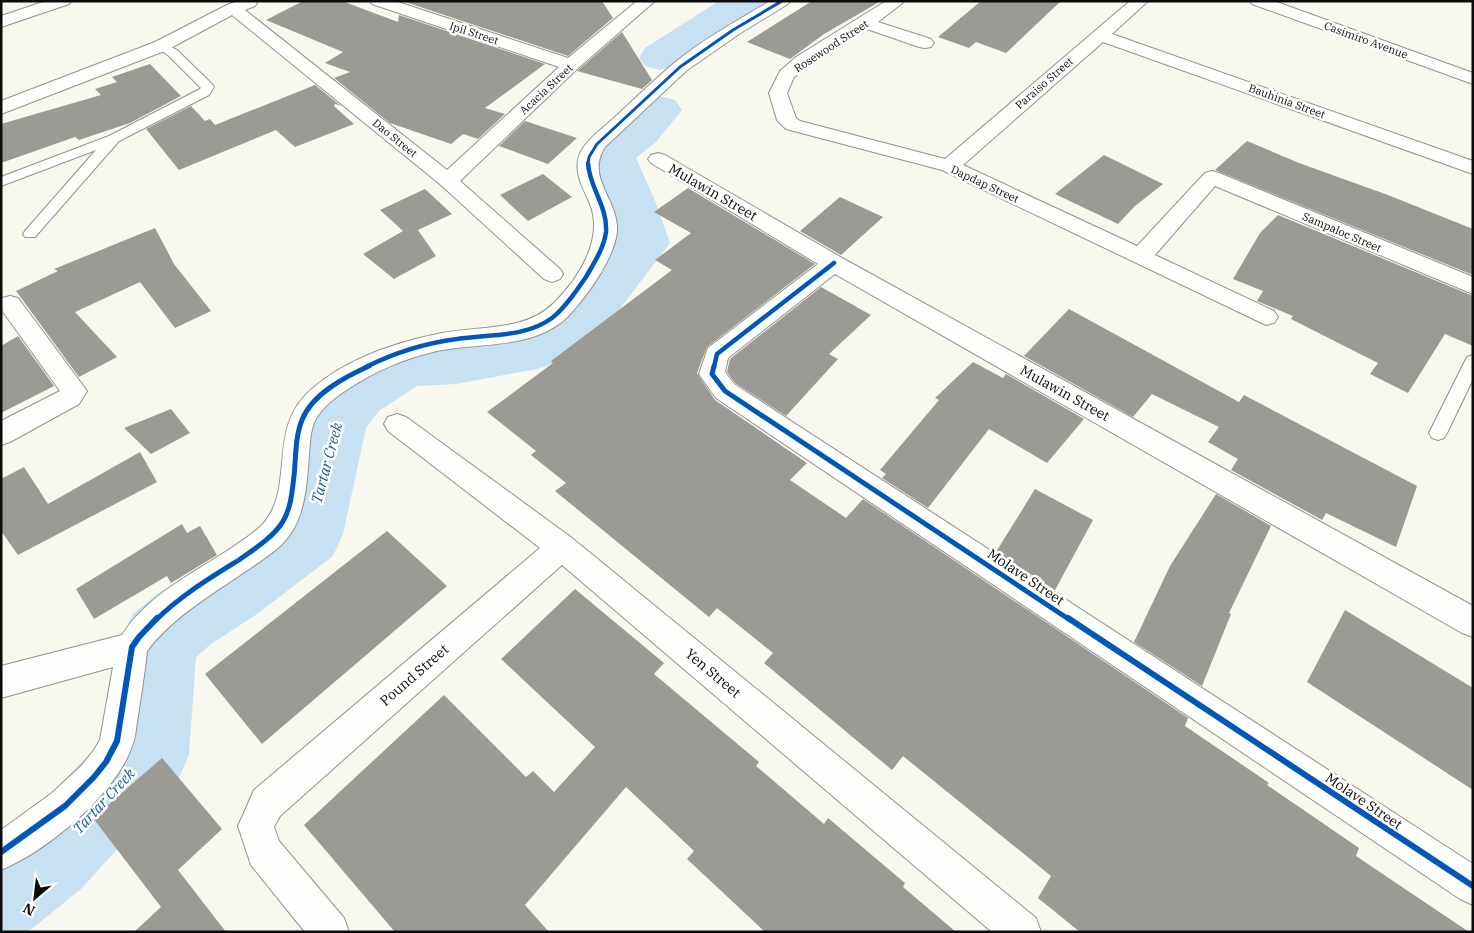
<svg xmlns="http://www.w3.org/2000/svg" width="1474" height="933" viewBox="0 0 1474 933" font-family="'IBM Plex Serif',serif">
	<rect width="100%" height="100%" fill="#f9f8ee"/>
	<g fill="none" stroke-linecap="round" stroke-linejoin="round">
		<path fill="#c6e1f2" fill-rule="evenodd" d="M719 1H766L761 9 713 39 675 66 660 70 645 66 639 57 645 48Z
			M659 96 675 100 682 110 656 142 636 158 656 203 670 243 619 310 558 362 537 369 456 384 417 386 379 411 366 428 343 534 333 556 257 614 211 644 196 657 189 755 176 784 82 888 33 928 25 932H1V839L20 826 108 735 121 641 132 615 157 594 205 566 278 516 304 421 314 403 335 377 384 348 405 342 456 340 520 328 579 282 616 240 606 203 587 155 594 145 622 122 643 100Z"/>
	</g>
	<path fill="#9c9a95" d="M303 1H342L398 22 399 15 545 64 485 108 505 114 478 139 463 134 451 144 390 123 334 78 350 72 325 63 343 52 266 20Z
		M402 1H602L613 18 568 56Z
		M812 1H881L824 34 790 59 747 42Z
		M981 1H1061L1006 53 976 42 969 48 938 37Z
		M622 32 652 80 642 89 577 71Z
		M150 64 181 96 130 123 79 140 75 137 1 163V124L101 95 95 89 117 82 112 77Z
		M315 85 341 106 335 104 334 106 354 124 295 147 276 130 179 170 146 129 191 106 205 121 210 119 215 125Z
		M525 121 577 138 548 164 499 146Z
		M1247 141 1299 163 1388 195 1473 229V275L1215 170Z
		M1104 155 1163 184 1135 206 1118 224 1055 194Z
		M543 174 572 197 528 221 500 195Z
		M688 188 815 264 707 347 697 373 715 400 807 463 790 480 846 518 863 499 1188 718 1185 726 1269 783 1267 785 1359 848 1356 856 1469 932H1080L1038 898 1051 876 903 756 892 770 764 663 773 653 717 608 709 617 555 491 566 483 531 455 536 451 487 412 553 363 551 361 672 270 655 260 691 233 654 212Z
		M425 189 452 214 418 230 436 256 394 279 363 254 403 231 380 210Z
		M840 197 883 217 841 255 800 231Z
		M1278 215 1473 296V346L1445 334 1408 393 1370 374 1378 363 1291 319 1293 316 1257 301 1263 291 1233 279 1260 233Z
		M155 228 174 264 211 311 175 328 140 282 75 312 117 357 79 377 16 291 58 271 54 269Z
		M821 287 871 315 829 354 838 359 786 416 735 383 727 372 730 359Z
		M1069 309 1239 402 1244 395 1417 486 1396 547 1326 513 1322 520 1231 470 1238 459 1208 442 1219 427 1152 394 1133 417 1024 356Z
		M18 336 54 386 1 413V346Z
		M973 362 1003 378 1006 374 1084 419 1047 463 989 429 928 508 882 478 886 474 880 470 939 400 935 398Z
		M171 409 190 433 151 454 124 428Z
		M140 452 157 482 18 555 1 531V479L24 467 48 504Z
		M1035 489 1093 520 1055 590 996 552Z
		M1216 494 1271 526 1229 613 1231 614 1202 686 1134 642 1170 566Z
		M182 524 187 533 200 526 217 555 171 583 167 576 94 619 76 589Z
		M387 531 447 586 262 744 205 674Z
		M575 589 664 663 654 674 759 762 756 766 824 824 828 818 905 883 903 887 956 932H765L687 859 694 851 626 787 525 905 549 932H395L304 825 444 695 526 777 533 771 554 792 595 747 501 659Z
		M1345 610 1473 688V790L1307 682Z
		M162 758 222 829 178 870 226 932H134L161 907 93 818Z"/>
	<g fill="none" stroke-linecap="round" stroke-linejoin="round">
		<defs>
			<path id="lane" d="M161 42 177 50 212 84 214 87 209 95 119 141 35 237H25L23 234 25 231 96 150 1 186V177L109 136 200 89 201 88 169 56 155 46 157 43Z
				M1473 355V379L1447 433 1444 438 1438 440 1432 438 1429 433 1467 357Z"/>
			<path id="street" d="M46 1H71L69 4 1 27V16Z
				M238 1H256L257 3 255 6 245 10 447 170 559 67 372 4 370 1H395L568 58 637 1H655L577 69 460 181 560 269 563 274 560 279 552 282 544 279 441 185 232 15 167 50 1 114V101L155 42 227 5Z
				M770 1H790L788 4 739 34 686 71 605 147C585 178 619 200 617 231 615 257 589 293 572 312 540 350 481 342 437 351 406 358 375 371 348 389 337 396 324 406 317 417 310 428 310 443 309 455 307 481 306 507 293 530 283 548 263 559 246 571 211 595 173 617 147 651 145 673 141 694 138 716 136 726 136 737 132 746 116 794 47 851 1 870V830L52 793 82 765 94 750 100 740 113 667 1 698V666L122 635C154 584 218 564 261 526 298 488 264 428 313 388 347 359 394 343 437 334 476 325 524 333 554 303 579 278 604 239 590 204 584 190 575 175 578 160 581 143 603 128 615 117 634 99 653 81 673 64 702 40 737 21 770 1Z
				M886 1H905L878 22 931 39 934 43 931 47 925 48 919 47 867 29 808 65 794 77 787 93 796 118 800 121 945 159 1130 1H1148L1112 34 1473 161V174L1103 42 963 165 1137 246 1205 173 1212 171 1219 173 1473 277V294L1215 186 1155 255 1274 311 1278 317 1274 323 1266 325 942 170 786 129 777 120 769 93 780 71 796 57Z
				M1250 1H1274L1473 73V84L1252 4Z
				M658 153 665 155 842 258 1473 606V637L1462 633 835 274 728 358 725 372 734 384 1473 864V905L1460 899 716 398 699 374 708 348 818 264 651 163 648 159 651 155Z
				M10 296 18 298 87 391 79 404 10 442 1 445V421L60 391 1 309 2 298Z
				M397 414 406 417 572 538 1036 918 1041 932H992L562 565 280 816 274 827 279 841 344 918 349 932H305L251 865 238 826 254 790 540 548 388 431 384 424 388 417Z"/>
		</defs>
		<use href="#lane" stroke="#92928d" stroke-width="2"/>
		<use href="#street" stroke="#92928d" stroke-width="2"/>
		<use href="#lane" fill="#fefefc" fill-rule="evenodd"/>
		<use href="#street" fill="#fefefc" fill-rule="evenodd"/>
		<defs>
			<path id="cycleway-far3" d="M588 164 589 157 597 144 680 67 733 30 782 1"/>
			<path id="cycleway-far2" d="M366 367C394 353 426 343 457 339 488 334 525 338 552 318 566 307 576 291 586 277 594 263 604 248 606 232 608 207 589 187 588 163
				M714 367 717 354 834 263"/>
			<path id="cycleway-far1" d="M714 366 712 374 725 391 1070 620
				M156 620C180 596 210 578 239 560 254 549 271 539 282 523 291 509 292 492 294 476 296 457 295 437 302 420 312 394 345 377 369 366"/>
			<path id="cycleway" d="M1068 618 1473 886
				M1 852 65 806 94 777 106 762 117 741 132 647 139 637 157 618"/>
		</defs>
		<use href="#cycleway-far3" stroke="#fff" stroke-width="5"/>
		<use href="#cycleway-far2" stroke="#fff" stroke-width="7"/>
		<use href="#cycleway-far1" stroke="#fff" stroke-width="8"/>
		<use href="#cycleway" stroke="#fff" stroke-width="9"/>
		<use href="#cycleway-far3" stroke="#0057b8" stroke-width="3"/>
		<use href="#cycleway-far2" stroke="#0057b8" stroke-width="4.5"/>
		<use href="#cycleway-far1" stroke="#0057b8" stroke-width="5"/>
		<use href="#cycleway" stroke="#0057b8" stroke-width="6"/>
	</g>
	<g text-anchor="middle" stroke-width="5" stroke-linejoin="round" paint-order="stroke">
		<g font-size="11" fill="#0b0b0b" stroke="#fff">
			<text transform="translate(474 33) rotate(18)" y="4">Ipil Street</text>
			<text transform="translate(1366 40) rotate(20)" y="4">Casimiro Avenue</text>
			<text transform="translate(831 46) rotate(-33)" y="4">Rosewood Street</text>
			<text transform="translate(1044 83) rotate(-41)" y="4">Paraiso Street</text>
			<text transform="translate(546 89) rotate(-43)" y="4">Acacia Street</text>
			<text transform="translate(1287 101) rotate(20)" y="4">Bauhinia Street</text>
			<text transform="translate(395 138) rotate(39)" y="4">Dao Street</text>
			<text transform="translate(985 184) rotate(25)" y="4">Dapdap Street</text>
			<text transform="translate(1342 232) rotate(23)" y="4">Sampaloc Street</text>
		</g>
		<g font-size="14" fill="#0b0b0b" stroke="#fff">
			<text transform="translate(713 192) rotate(30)" y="5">Mulawin Street</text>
			<text transform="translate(1065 393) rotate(29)" y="5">Mulawin Street</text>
			<text transform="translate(1026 577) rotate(34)" y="5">Molave Street</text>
			<text transform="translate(713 673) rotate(40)" y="5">Yen Street</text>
			<text transform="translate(414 675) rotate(-41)" y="5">Pound Street</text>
			<text transform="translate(1364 801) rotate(34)" y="5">Molave Street</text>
		</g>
		<g font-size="15" font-style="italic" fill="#195998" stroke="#fff">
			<text transform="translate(327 463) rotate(-75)" y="5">Tartar Creek</text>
			<text transform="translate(104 801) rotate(-47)" y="5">Tartar Creek</text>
		</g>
	</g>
	<rect width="1474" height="933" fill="none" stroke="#0b0b0b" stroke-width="5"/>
	<g transform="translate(35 898) rotate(208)" stroke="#ffffff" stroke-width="4" paint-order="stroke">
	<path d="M0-4L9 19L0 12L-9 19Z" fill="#0b0b0b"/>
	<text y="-8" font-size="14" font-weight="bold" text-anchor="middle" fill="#0b0b0b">N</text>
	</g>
</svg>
